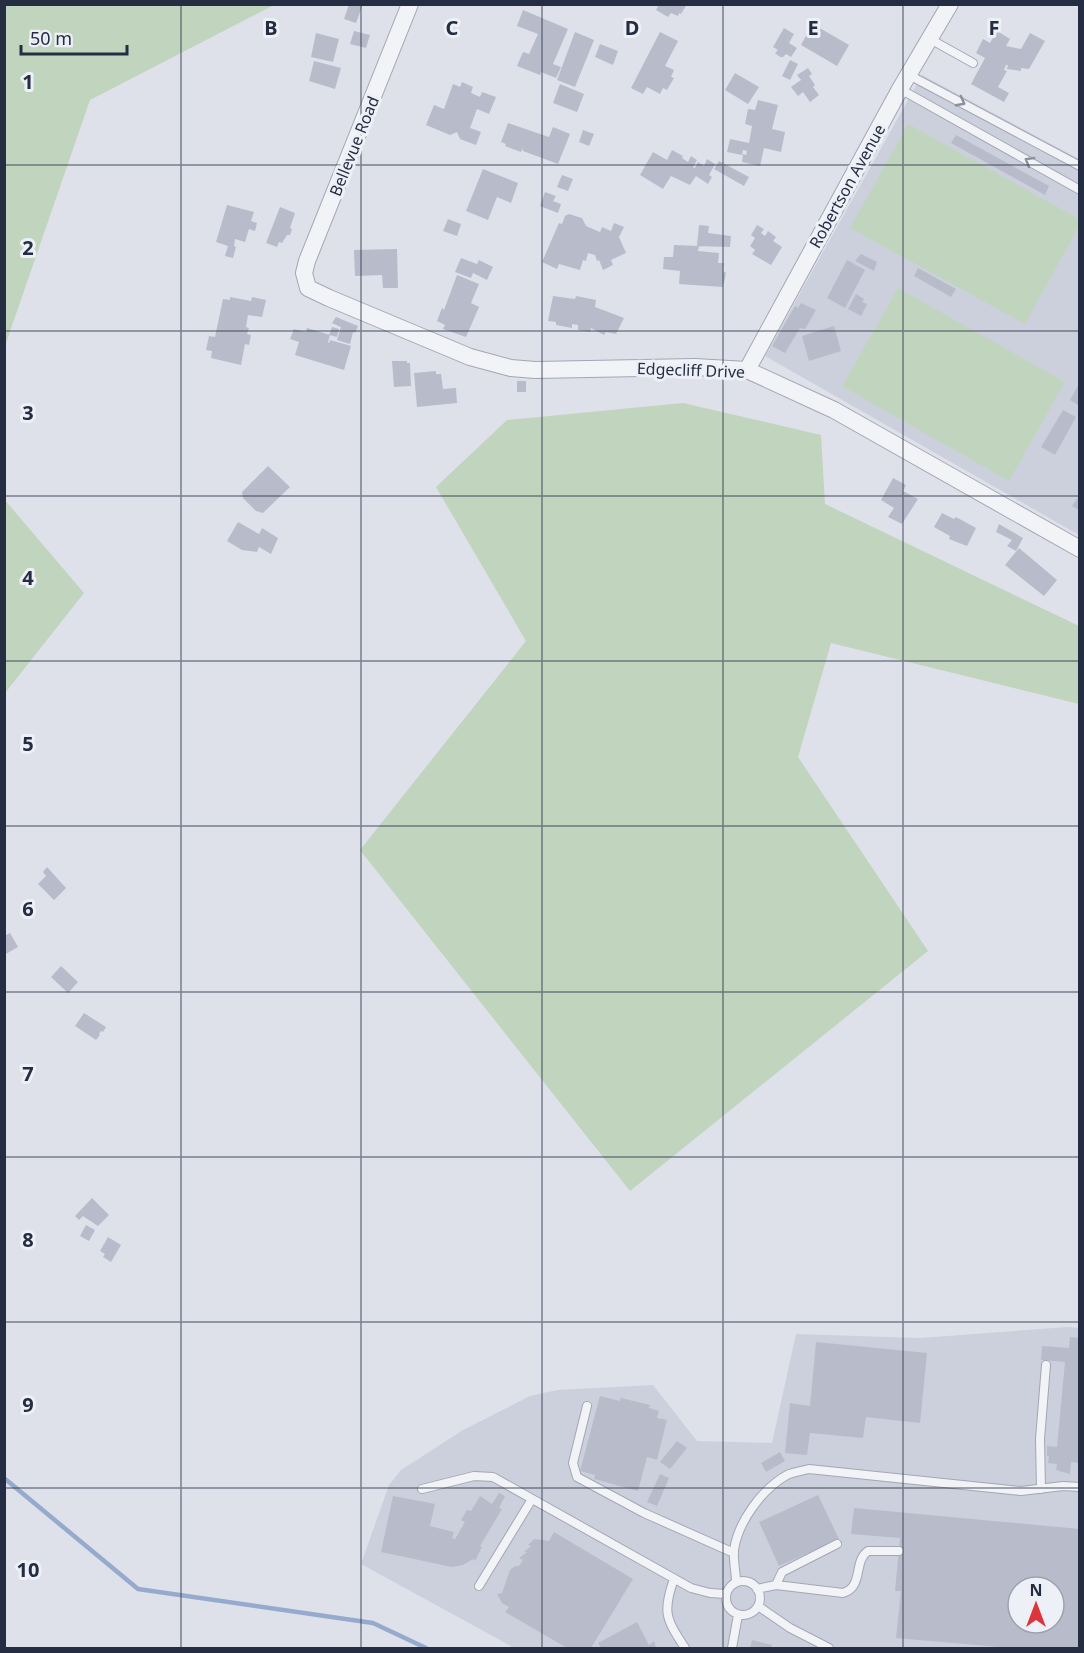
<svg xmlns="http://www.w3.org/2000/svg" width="1084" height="1653" viewBox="0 0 1084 1653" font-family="'Noto Sans',sans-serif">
	<rect width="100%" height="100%" fill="#dee1e9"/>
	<path fill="#ccd0dc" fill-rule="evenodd" d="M922 75 1079 159V535L765 356Z
		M1067 1327 1079 1328V1648H511V1646L361 1564 389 1485 401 1470 463 1430 530 1396 557 1390 653 1385 697 1441 772 1443 796 1334 920 1338ZM1018 1587H1054V1623H1018Z"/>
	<path fill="#c1d4be" d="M5 4 274 5 90 100 5 346Z
		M908 124 1079 219V226L1025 324 850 228Z
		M898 288 1065 382 1009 481 842 386Z
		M683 403 821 435 825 504 1079 626V704L831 643 798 757 928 951 630 1191 360 850 526 641 436 487 507 420Z
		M4 499 84 593 5 693H4Z"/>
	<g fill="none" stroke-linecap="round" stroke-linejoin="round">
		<path stroke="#95aacd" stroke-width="4.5" d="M4 1478 138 1589 373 1623 426 1648"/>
	</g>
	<path fill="#b8bcca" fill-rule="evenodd" d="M349 4H363L356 23 344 19Z
		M659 4H687L681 14 679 13 678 16 671 13 668 17 656 10Z
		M523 10 568 29 553 64 561 67 556 78 541 72 540 75 517 66 523 52 529 54 538 34 517 26Z
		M814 21 820 25 818 27 849 45 837 66 801 45Z
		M784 28 794 34 789 43 797 48 791 57 786 54 783 57H780L775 53 778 50 773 47Z
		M354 31 370 35 366 48 350 44Z
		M997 31 1010 39 1006 46 1021 49 1030 33 1045 41 1029 69 1021 68V71L1007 69 1008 65H1006L1004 70 1007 71 998 87 1009 93 1004 102 971 84 985 58 976 53 983 39 990 43Z
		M575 32 594 40 575 87 557 80Z
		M660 32 678 41 665 66 674 70 671 77 674 78 667 90 663 88 660 94 647 87 643 94 631 88Z
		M316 33 339 39 333 62 311 57Z
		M600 44 618 51 613 65 595 57Z
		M790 60 798 64 790 80 782 76Z
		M314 61 341 68 335 89 309 81Z
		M808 68 812 74 809 76 815 85 813 87 819 95 810 102 803 92 798 96 791 87 801 80 797 75Z
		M735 73 759 87 748 104 725 90Z
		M462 82 473 87 471 93 480 97 482 92 496 97 489 114 477 109 470 128 481 132 476 145 460 139 457 132 450 135 426 125 434 105 444 109 453 84 460 87Z
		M560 84 584 94 577 112 553 103Z
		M758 100 778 105 772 129 785 132 781 152 764 148 760 166 742 162 743 154 746 155 747 151 743 150 742 155 727 152 730 139 749 143 752 126 745 124 748 109 755 110Z
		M508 123 549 137 553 127 570 134 558 164 523 151V148L521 152 505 146 506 144 501 142Z
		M583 130 594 134 589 146 579 142Z
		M956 135 1049 186 1045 195 951 143Z
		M672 150 683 156 682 158 688 162 691 156 697 160 693 167 695 168 698 162 704 166 707 159 715 164 709 175 712 177 708 184 696 176 690 185 671 176 663 189 640 175 653 152 667 160Z
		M719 161 749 177 744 186 714 169Z
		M483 169 518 183 511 203 497 197 488 220 466 211Z
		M562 175 573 179 568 191 557 187Z
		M545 192 556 196 553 201 561 204 558 213 540 206Z
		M227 205 254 212 251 221 257 223 255 231 249 229 245 242 235 239 234 246 236 247 233 258 225 256 228 246 216 242Z
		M280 207 295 213 290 228 292 229 290 235H287L282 243 279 242 277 247 266 243Z
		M569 214 582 218 586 226 600 232 602 227 611 231 614 223 624 227 619 237 626 253 611 260 613 265 603 270 599 260 597 261 595 255 588 253 586 261 583 260 580 270 559 264 557 269 542 262 559 223 562 224 565 216Z
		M448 219 461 224 457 236 443 231Z
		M699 225 709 226 708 233 731 236 730 247 697 246Z
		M757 225 764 229 761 233 765 236 768 231 776 237 773 241 782 247 771 265 752 254 755 250 750 246 755 238 751 235Z
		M674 245 699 246 698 251 719 253 718 263H724L723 271 726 273 723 287 679 284 680 271 663 269 664 257H673Z
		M397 249 398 288H383L382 275 355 276 354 250Z
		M861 254 877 262 874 271 855 261Z
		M461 258 477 264 479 260 493 267 487 280 473 273 471 278 455 272Z
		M847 260 865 270 845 308 827 298Z
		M918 268 956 289 951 297 914 276Z
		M457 275 479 284 471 303 479 307 466 337 443 329 445 325 437 321 442 308 444 310Z
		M856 294 864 299 862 302 867 304 861 316 848 309Z
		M553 296 575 299 576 296 596 300 595 307 624 318 616 334 606 332 604 335 591 328 590 332 578 330V325L572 324V328L556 325V322L548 321Z
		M230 297 251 301 252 297 266 300 262 317 248 315 246 327 249 328 247 334 251 335 249 345 245 344 241 365 211 358 212 351 206 350 209 336 215 337 223 299 230 300Z
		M801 303 816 310 805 329 800 328 785 353 772 346 795 306 798 308Z
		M336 317 358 326 355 333 353 332 350 344 337 340 341 327 332 323Z
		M834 326 841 351 809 361 802 336Z
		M332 327 339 329 337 337 329 335Z
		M307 328 330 335 328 342 329 343 330 340 351 346 344 370 295 355 299 342 290 339 294 329 306 332Z
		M392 361H407V363H410L411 386 394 387Z
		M436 371V374H441L443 389 456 388 457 403 417 407 414 373Z
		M517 381H526V392H517Z
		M1080 382V402L1078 405 1070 400Z
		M1063 410 1076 417 1055 455 1041 447Z
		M268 466 290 487 263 513 256 511 243 498 242 492Z
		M893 478 906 485 903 491 918 499 902 524 888 517 894 508 881 500Z
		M1077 499 1080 500V511L1072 506Z
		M942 513 954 519 956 517 976 528 967 546 949 539 950 536 934 527Z
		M238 522 259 534 262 528 278 538 271 554 259 547 257 552 242 550 227 541Z
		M999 524 1023 538 1016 551 1007 546 1012 540 996 532Z
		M1019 548 1057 580 1044 596 1005 565Z
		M47 867 66 888 54 900 38 884 46 876 43 872Z
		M10 933 18 947 4 955V936Z
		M61 966 78 982 68 993 51 977Z
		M84 1013 106 1027 103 1032 101 1031 99 1034 100 1035 96 1040 75 1026Z
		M92 1198 109 1215 98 1226 83 1216 79 1220 75 1216Z
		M86 1225 95 1230 89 1241 80 1236Z
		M108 1237 121 1245 111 1262 103 1257 105 1254 100 1251Z
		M1070 1337 1080 1338V1463L1071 1462 1070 1474 1056 1470 1057 1464 1048 1463 1049 1456H1047V1446L1057 1447 1065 1362 1041 1360 1042 1346 1069 1348Z
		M816 1342 927 1353 920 1423 866 1417 863 1438 810 1433 807 1455 785 1453 790 1403 810 1406Z
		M600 1396 620 1401 621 1398 650 1405 649 1408 659 1411 657 1418 667 1420 657 1460 647 1457 638 1491 594 1479 595 1475 580 1471Z
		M677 1441 687 1448 670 1469 660 1462Z
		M780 1452 785 1461 766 1472 761 1463Z
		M660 1474 669 1478 657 1506 647 1502Z
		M499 1493 505 1496 499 1508 502 1509 480 1546 482 1547 475 1561 473 1559 463 1565 452 1567 381 1552 393 1496 435 1504 430 1526 454 1532 452 1538 455 1539 465 1522 461 1520 467 1510 471 1511 480 1496 492 1504Z
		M818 1495 839 1539 779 1566 759 1522Z
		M854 1508 1080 1529V1648H1010L896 1638 901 1591H895L900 1538 851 1534ZM1018 1587H1054V1623H1018Z
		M554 1532 633 1579 591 1648H567L505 1612 509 1607 502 1603 497 1594 502 1593 510 1570 515 1566H519L523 1560 519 1558 527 1552H524L531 1546 528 1545 534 1539 549 1541Z
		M637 1622 649 1645 654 1641 656 1648H601L598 1643Z
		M752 1640 772 1645 771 1648H750Z"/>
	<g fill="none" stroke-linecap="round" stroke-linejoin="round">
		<defs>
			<path id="service" d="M930 39 973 63
				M909 75 1080 166
				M900 89 1080 190
				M587 1406 573 1463 577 1477 644 1513 734 1553
				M422 1489 474 1476 493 1477 691 1588 710 1593 726 1594
				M1041 1489 1040 1439 1046 1365
				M674 1579C662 1612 666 1619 685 1648
				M726 1598a17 17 0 1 1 34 0a17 17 0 1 1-34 0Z
				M736 1582C736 1572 733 1560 734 1550 738 1522 762 1489 787 1475 793 1472 802 1471 809 1469L1021 1491 1063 1486 1080 1487
				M776 1585 782 1572 837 1544
				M479 1586 532 1499
				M757 1589 776 1585 843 1593C864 1587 853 1561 868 1551H899
				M758 1606 790 1628 829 1648
				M732 1648 738 1615"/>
			<path id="minor" d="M410 4 307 261 304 273 308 288 329 298 470 357 511 368 535 370 695 367 747 370 834 410 1080 549
				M747 370 900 89 950 4"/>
		</defs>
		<use href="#service" stroke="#a3a7b4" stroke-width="10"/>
		<use href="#minor" stroke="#a3a7b4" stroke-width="18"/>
		<use href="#service" stroke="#f1f3f7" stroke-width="8"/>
		<use href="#minor" stroke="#f1f3f7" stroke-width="16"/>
	</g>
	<defs><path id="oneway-chevron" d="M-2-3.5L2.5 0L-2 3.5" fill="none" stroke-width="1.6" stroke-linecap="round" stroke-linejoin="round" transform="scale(1.5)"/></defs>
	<g stroke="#8b909c">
		<use href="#oneway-chevron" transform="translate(961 102) rotate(28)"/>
		<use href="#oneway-chevron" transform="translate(1029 161) rotate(-150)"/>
	</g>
	<path fill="none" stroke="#252d42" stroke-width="1.5" stroke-opacity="0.55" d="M181 4V1648M361 4V1648M542 4V1648M723 4V1648M903 4V1648M4 165H1080M4 331H1080M4 496H1080M4 661H1080M4 826H1080M4 992H1080M4 1157H1080M4 1322H1080M4 1488H1080"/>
	<g text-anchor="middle" stroke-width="6" stroke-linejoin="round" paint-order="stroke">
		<g font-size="16" fill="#252d42" stroke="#eef0f7">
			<text transform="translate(354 146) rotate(-68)" y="6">Bellevue Road</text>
			<text transform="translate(847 186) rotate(-61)" y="6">Robertson Avenue</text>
			<text transform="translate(691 370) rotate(2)" y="6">Edgecliff Drive</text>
		</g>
	</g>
	<g font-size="20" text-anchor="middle" font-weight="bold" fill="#252d42" stroke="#eef0f7" stroke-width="6" stroke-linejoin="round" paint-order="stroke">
		<text x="271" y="35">B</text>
		<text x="452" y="35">C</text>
		<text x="632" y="35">D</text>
		<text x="813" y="35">E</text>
		<text x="994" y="35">F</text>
		<text x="28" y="89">1</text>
		<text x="28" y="255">2</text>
		<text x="28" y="420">3</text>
		<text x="28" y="585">4</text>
		<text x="28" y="751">5</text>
		<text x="28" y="916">6</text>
		<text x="28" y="1081">7</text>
		<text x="28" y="1247">8</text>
		<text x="28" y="1412">9</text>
		<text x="28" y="1577">10</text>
	</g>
	<rect width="1084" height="1653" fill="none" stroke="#252d42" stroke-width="12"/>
	<g transform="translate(1036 1605)"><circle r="28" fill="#eef0f7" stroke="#9ea2af" stroke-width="1.5"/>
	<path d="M0-4.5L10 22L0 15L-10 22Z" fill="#dc353c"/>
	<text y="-9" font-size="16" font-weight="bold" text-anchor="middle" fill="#252d42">N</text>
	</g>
	<path d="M21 45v9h106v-9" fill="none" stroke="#252d42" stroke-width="3"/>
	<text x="30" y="45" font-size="18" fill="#252d42" stroke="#eef0f7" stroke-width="4.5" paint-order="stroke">50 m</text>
</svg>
